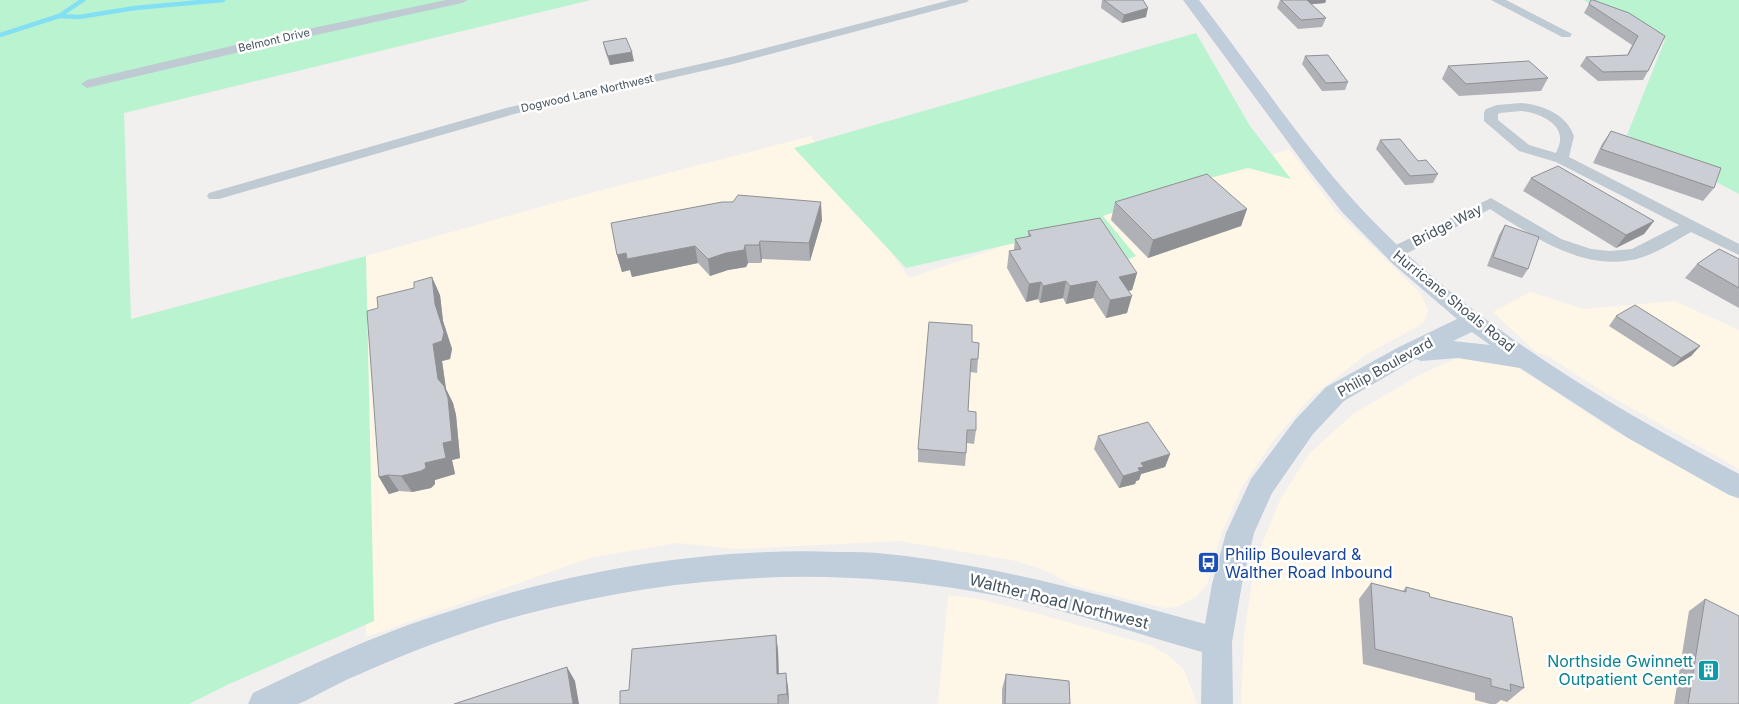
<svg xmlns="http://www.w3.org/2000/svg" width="1739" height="704" viewBox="0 0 1739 704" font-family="Inter,sans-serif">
	<rect width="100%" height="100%" fill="#f2efef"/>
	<path fill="#fef7e7" d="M811 136 909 278 1289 149 1336 211 1420 293 1428 310 1426 318 1424 322 1415 328 1367 354 1311 397 1273 441 1243 485 1222 532 1207 584 1196 597 1177 607 1165 608 1075 586 1044 570 1016 561 900 541 736 549 677 543 593 557 366 637V256L583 195Z
		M1530 292 1584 309 1675 301 1739 330V469L1605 393 1548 356 1536 352 1493 312Z
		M1481 357 1517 367 1613 430 1739 500V704H1241L1244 636 1255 561 1281 498 1309 454 1353 414 1421 374 1455 359Z
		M948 595 979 599 1035 613 1150 645 1168 655 1184 670 1197 704H938Z"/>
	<path fill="#baf3cf" d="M0 0H591L124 113 131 319 366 256 374 621 227 685 189 704H0Z
		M1583 0H1739V194L1627 135 1665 40Z
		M1196 33 1250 126 1291 179 1248 168 1206 179 1103 216 1136 256 1124 261 1089 226 906 268 794 148Z"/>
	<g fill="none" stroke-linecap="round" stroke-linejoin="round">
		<path stroke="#83dff4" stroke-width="4.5" d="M59 16 79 17 135 8 223 0
			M0 35 59 16 83 0"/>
		<path fill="#bfcad2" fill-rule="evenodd" d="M446 0H468L462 3 270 45 87 88 81 84 87 80 270 37Z
			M950 0H969L967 2 733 64 514 114 219 199H209L207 196 209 193 506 108 731 57Z
			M1491 0H1506L1572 34 1570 37H1562Z
			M1521 103C1543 105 1566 114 1574 136L1569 157 1739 244V255L1691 232C1675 241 1660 251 1643 257 1588 275 1535 238 1490 209L1400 257 1394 258 1388 257 1386 253 1388 249 1491 198 1561 239 1591 249 1610 251 1632 249 1679 225 1556 162 1519 151 1484 121V112L1486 109 1497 105ZM1521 111C1535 112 1559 121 1560 137 1561 142 1558 148 1556 153L1529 145 1498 120V114L1500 113Z"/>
		<path fill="#c0cdda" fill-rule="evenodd" d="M1183 0H1199C1251 67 1299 140 1356 203 1462 319 1601 401 1739 474V498L1729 495 1628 438 1520 368 1458 358 1421 361 1416 359 1344 401 1313 434 1272 493 1254 533 1242 584 1232 642 1233 704H1201L1202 652C1127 631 1053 605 977 592 822 565 674 575 522 615 467 630 412 651 360 674 345 680 330 688 315 696 310 698 303 703 297 704 282 704 263 704 248 704L253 693C312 665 372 636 435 616 565 572 700 547 838 552 854 552 871 552 887 554 996 565 1100 595 1205 624L1212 584 1226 533 1251 479 1295 420 1326 387 1399 347 1457 319 1393 264 1342 212 1307 168ZM1472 332 1490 345 1453 341Z"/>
	</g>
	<path fill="#afb1b6" d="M1102 0H1143L1146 17 1122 23 1101 8Z
		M1280 0H1326L1325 3 1311 4 1326 18 1322 27 1298 29 1277 8Z
		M1591 0 1665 36 1648 71 1643 80 1598 81 1580 66 1586 57 1627 55 1632 45 1584 13Z
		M603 42 634 61 610 65 605 51Z
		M1305 56 1348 82 1345 90 1322 91 1302 64Z
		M1448 66 1548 78 1541 91 1459 96 1442 79Z
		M1611 131 1714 188 1703 201 1593 163 1602 144Z
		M1380 140 1418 161 1438 174 1433 183 1405 185 1376 149Z
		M1531 178 1654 221 1644 234 1616 248 1523 191Z
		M1115 202 1247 209 1241 226 1148 258 1111 220Z
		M822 220 810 261 762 259 761 263H748L746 267 728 270 710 276 698 263 632 277 630 270 622 272 617 255Z
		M1505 225 1528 269 1522 278 1487 266 1499 235Z
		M1028 231 1137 273 1132 290 1129 291 1127 313 1106 318 1093 298 1066 304 1063 298 1040 303 1038 299 1026 302 1007 268 1009 251 1014 250 1015 239 1028 237Z
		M1739 259V308L1685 278 1697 264Z
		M440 295 443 321 452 349 450 359 442 361 446 389 453 403 456 415 460 458 452 460 455 474 435 480V484L431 488 412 492 399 491 389 494 379 477Z
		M1616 316 1700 346 1691 356 1673 367 1609 326Z
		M972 342 978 359 977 373 970 372 968 411 976 430 974 444 967 443 965 466 918 462V449Z
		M1098 436 1170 454 1165 467 1141 474 1139 480 1136 481 1135 484 1119 488 1094 449Z
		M1371 583 1403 591 1406 587 1430 597 1524 688 1507 702 1501 700 1496 704H1490L1475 700V693L1363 664 1359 599Z
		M1705 599 1739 704H1674L1689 611Z
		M776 635 778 650 779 673 788 687 789 704H620L629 690Z
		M1006 674 1070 704H1002V689Z"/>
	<path fill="#8e9094" d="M1306 0H1326L1325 3 1304 5Z
		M1148 8 1146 17 1122 23 1124 15Z
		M632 52 634 61 610 65 608 56Z
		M821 202 822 220 810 261 809 243Z
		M1247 209 1241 226 1148 258 1153 240Z
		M1654 221 1644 234 1616 248 1626 235Z
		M760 241 762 259 761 263 759 245Z
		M745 245 748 263 746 267 728 270 710 276 708 259Z
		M695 246 698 263 632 277 627 259Z
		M626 253 630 270 622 272 617 255Z
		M1137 273 1132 290 1114 294 1119 277Z
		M432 277 440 295 443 321 452 349 450 359 442 361 446 389 453 403 456 415 460 458 452 460 455 474 435 480V484L431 488 412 492 401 476 425 463 443 443 433 344 435 304Z
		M1066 281 1063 298 1040 303 1043 286Z
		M1097 281 1093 298 1066 304 1070 286Z
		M1041 282 1038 299 1026 302 1029 284Z
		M1132 296 1127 313 1106 318 1110 300Z
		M1700 346 1691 356 1673 367 1681 358Z
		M1170 454 1165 467 1141 474 1139 480 1136 481 1135 484 1119 488 1123 476 1138 468 1141 463Z
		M388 475 399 491 389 494 379 477Z
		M776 635 778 650 779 688 777 674Z
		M567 667 575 681 579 704H573Z
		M786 673 788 687 789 704 787 694Z"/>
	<path fill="#cbced4" stroke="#8e9094" d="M1104 0H1143L1148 8 1124 15Z
		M1281 0H1307L1326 18 1301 20Z
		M1591 0H1593L1629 13 1665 36 1648 71 1603 72 1586 57 1628 55 1638 36 1589 4Z
		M626 38 632 52 608 56 603 42Z
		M1328 55 1348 82 1326 83 1305 56Z
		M1529 61 1548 78 1466 84 1448 66Z
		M1611 131 1721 168 1714 188 1601 149Z
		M1400 139 1418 161 1426 160 1438 174 1410 176 1380 140Z
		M1558 166 1654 221 1626 235 1531 178Z
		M1207 174 1247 209 1153 240 1115 202Z
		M738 195 821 202 809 243 760 241 759 245H745L744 250 726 253 708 259 695 246 627 259 626 253 617 255 611 223 722 202H733Z
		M1100 218 1137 273 1119 277 1132 296 1110 300 1097 281 1070 286 1066 281 1043 286 1041 282 1029 284 1009 251 1021 249 1015 239 1031 236 1028 231Z
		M1505 225 1539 237 1528 269 1493 257Z
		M1719 249 1739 259V288L1697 264Z
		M432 277 435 304 444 332 442 341 433 344 438 379 444 386 448 398 452 441 443 443 446 458 425 463 426 468 421 471 401 476 388 475 379 477 367 311 378 308 377 297 414 288V282Z
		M1635 305 1700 346 1681 358 1616 316Z
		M929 322 972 325V342L979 343 978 359H971L968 411 976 412V430H967L966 453 918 449Z
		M1148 422 1170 454 1141 463 1144 467 1138 468 1140 471 1123 476 1098 436Z
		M1371 583 1406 592V587L1429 593 1430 597 1512 617 1524 688 1510 684 1511 691 1491 686V679L1375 649Z
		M1705 599 1739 616V704H1688Z
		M776 635 777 674 786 673 787 694 778 695V704H620V691L629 690 632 649Z
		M567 667 573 704H454Z
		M1006 674 1069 681 1070 704H1005Z"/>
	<defs>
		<symbol id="bus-square" viewBox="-11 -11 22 22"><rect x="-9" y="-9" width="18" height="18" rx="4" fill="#1a4fb4" stroke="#fff"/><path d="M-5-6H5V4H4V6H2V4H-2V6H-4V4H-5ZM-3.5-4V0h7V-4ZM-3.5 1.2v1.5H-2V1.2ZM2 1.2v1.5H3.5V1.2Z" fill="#fff"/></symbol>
		<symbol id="building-square" viewBox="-11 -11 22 22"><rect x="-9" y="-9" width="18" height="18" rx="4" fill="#0f9aa8" stroke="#fff"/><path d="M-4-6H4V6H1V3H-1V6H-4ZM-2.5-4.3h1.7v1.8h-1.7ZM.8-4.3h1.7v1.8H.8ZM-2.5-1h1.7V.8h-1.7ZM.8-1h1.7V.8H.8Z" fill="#fff"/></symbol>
	</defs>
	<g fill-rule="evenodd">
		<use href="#bus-square" x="1196" y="550" width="25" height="25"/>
		<use href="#building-square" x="1696" y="658" width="25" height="25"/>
	</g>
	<g text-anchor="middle" stroke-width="5" stroke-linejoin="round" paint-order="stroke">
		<g font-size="11" fill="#45535e" stroke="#fff">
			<text transform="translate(274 40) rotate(-13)" y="4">Belmont Drive</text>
			<text transform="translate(587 93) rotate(-13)" y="4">Dogwood Lane Northwest</text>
		</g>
		<g font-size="14" fill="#45535e" stroke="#fff">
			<text transform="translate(1447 225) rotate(-27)" y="5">Bridge Way</text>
			<text transform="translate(1454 301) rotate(39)" y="5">Hurricane Shoals Road</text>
			<text transform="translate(1385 367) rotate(-29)" y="5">Philip Boulevard</text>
		</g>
		<g font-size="16" fill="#164399" stroke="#fff" text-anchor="start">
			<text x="1225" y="560">Philip Boulevard &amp;<tspan x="1225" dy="18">Walther Road Inbound</tspan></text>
		</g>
		<g font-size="16" fill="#45535e" stroke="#fff">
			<text transform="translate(1059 601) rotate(14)" y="6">Walther Road Northwest</text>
		</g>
		<g font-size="16" fill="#0d838f" stroke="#fff" text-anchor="end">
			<text x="1693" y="667">Northside Gwinnett<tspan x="1693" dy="18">Outpatient Center</tspan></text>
		</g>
	</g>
</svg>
